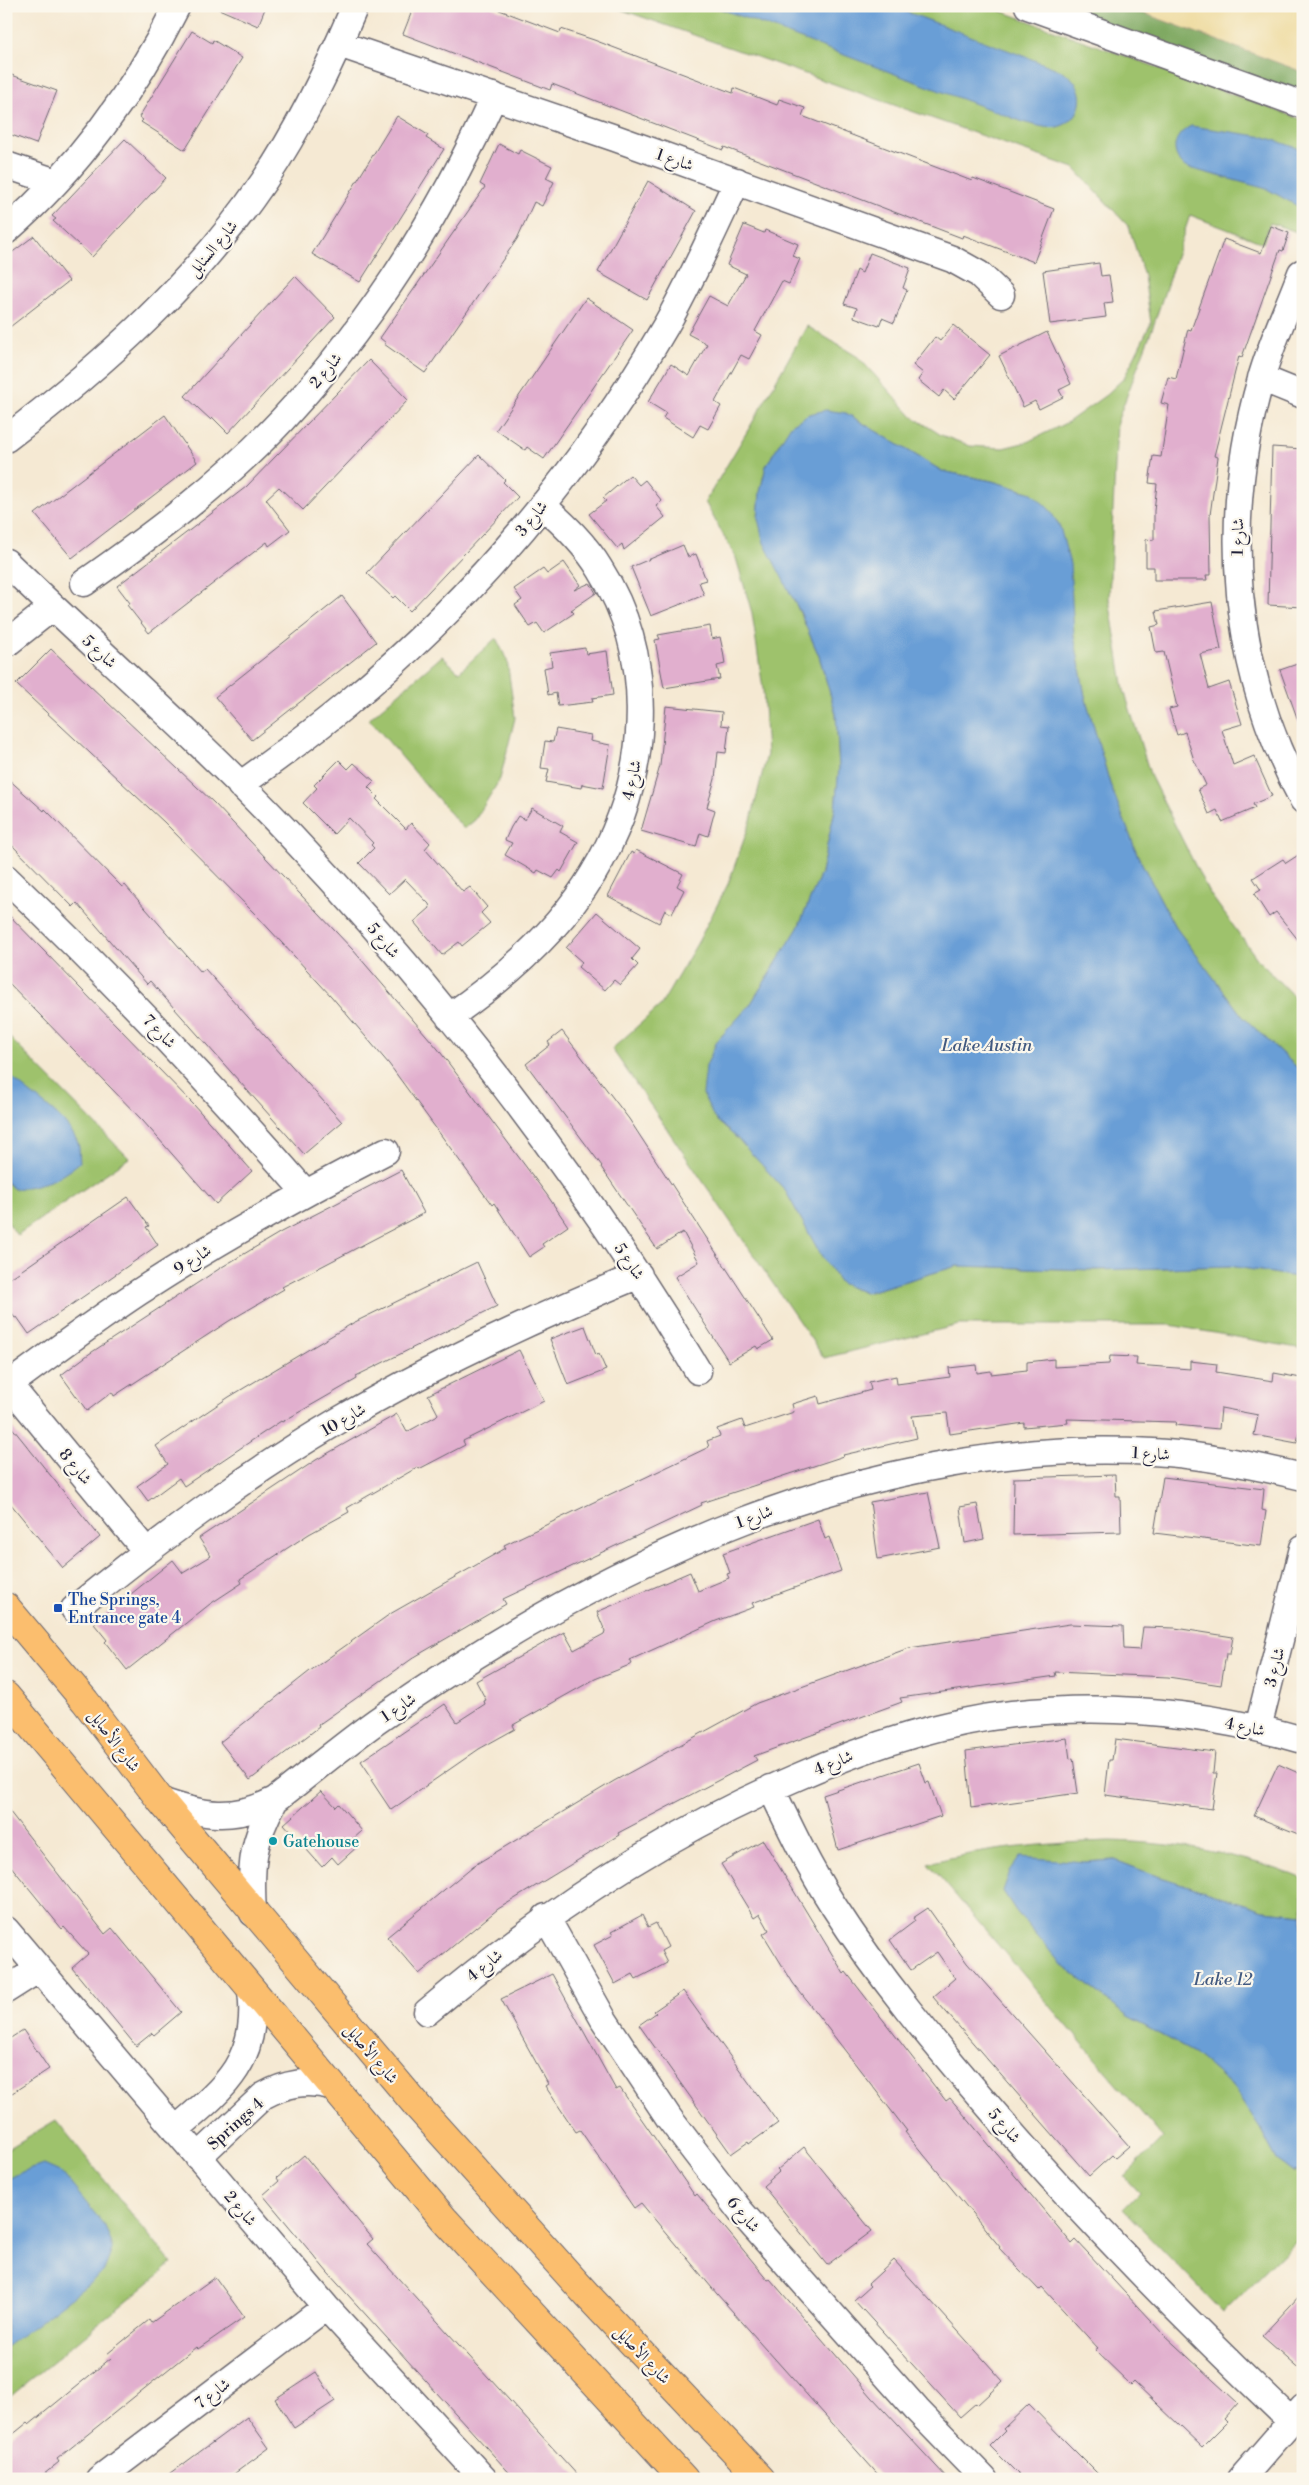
<svg xmlns="http://www.w3.org/2000/svg" width="1309" height="2485" viewBox="0 0 1309 2485" font-family="'Libre Bodoni',Amiri,serif">
	<rect width="100%" height="100%" fill="#fbf7ec"/>
	<filter id="ink" filterUnits="userSpaceOnUse"><feTurbulence type="fractalNoise" baseFrequency=".02" numOctaves="2"/><feDisplacementMap in="SourceGraphic" scale="10" xChannelSelector="R" yChannelSelector="G"/><feConvolveMatrix kernelMatrix="1 2 1 2 8 2 1 2 1" color-interpolation-filters="sRGB"/></filter>
	<filter id="wash" filterUnits="userSpaceOnUse"><feTurbulence type="fractalNoise" baseFrequency=".0096" numOctaves="4" result="noise"/><feDisplacementMap in="SourceGraphic" scale="20" xChannelSelector="R" yChannelSelector="G"/><feGaussianBlur stdDeviation="1.12" result="paint"/><feColorMatrix in="noise" values="0 0 0 0 0 0 0 0 0 0 0 0 0 0 0 0 0 1.4 0 .05"/><feComposite in="paint" operator="in"/></filter>
	<g filter="url(#wash)">
		<rect width="100%" height="100%" fill="#f5e9d3"/>
		<path fill="#9ec26c" stroke="#607254" d="M611 6H987L1303 120V234L1270 223 1263 243 1190 215 1154 324 1117 422 1109 599 1124 690 1151 777 1208 891 1258 960 1303 1006V1073L1243 1017 1174 925 1138 856 1110 784 1085 696 1074 636 1032 493 992 481 942 471 846 413 809 414 792 425 766 466 760 492 758 519 819 656 836 714 839 768 835 809 821 873 798 928 750 1005 717 1041 714 1118 739 1140 785 1190 821 1255 840 1283 865 1293 957 1266 1095 1270 1230 1266 1303 1278V1349L1170 1325H959L824 1358 612 1049 661 1005 698 942 728 884 751 820 767 754 763 689 752 613 736 558 705 502 751 425 807 326 858 357 913 417 941 435 970 446 1003 448 1027 442 1068 422 1106 395 1124 378 1151 323 1144 276 1129 227 1074 168Z
			M496 638 507 660 515 718 500 779 475 820 464 829 369 719 442 656 459 672Z
			M6 1034 129 1158 17 1235 6 1220V1182L14 1189 78 1143 57 1115 19 1086 6 1071Z
			M1110 1841C1177 1843 1240 1853 1303 1879V1914L1264 1910 1151 1874 1115 1860 1085 1862 1003 1891 1016 1911 1061 1964 1128 2017 1194 2053 1231 2085 1262 2132 1277 2160 1292 2171 1303 2170V2234L1223 2313 1123 2209 1139 2193 1124 2177 1163 2138 928 1863C988 1848 1048 1843 1110 1841Z
			M56 2120 172 2264 6 2400V2150Z"/>
		<path fill="#7ea860" stroke="#50654e" d="M1028 6H1126L1303 70V105Z"/>
		<path fill="#eeda9e" stroke="#887e6c" d="M1124 6H1303V72Z"/>
		<path fill="#699ed6" stroke="#466088" d="M713 6H891L1055 68C1062 71 1069 74 1074 81 1088 98 1078 123 1057 127 1046 129 1036 125 1026 123Z
			M1191 126 1265 137 1303 150V209L1267 189 1185 167C1169 153 1173 135 1191 126Z
			M826 410 846 413 942 471 992 481 1032 493 1049 509 1060 527 1070 564 1074 636 1085 696 1110 784 1138 856 1174 925 1243 1017 1303 1073V1278L1230 1266 1095 1270 957 1266 865 1293 840 1283 821 1255 785 1190 739 1140 714 1118 703 1094 706 1066 717 1041 750 1005 798 928 821 873 835 809 839 768 836 714 819 656 800 612 764 543 758 519 760 492 766 466 779 444 791 425 809 414Z
			M6 1071C27 1095 65 1113 78 1143 80 1148 79 1156 80 1162 58 1181 42 1185 14 1189L6 1182Z
			M1020 1857 1085 1862 1115 1860 1151 1874 1264 1910 1303 1914V2170L1292 2171 1277 2160 1262 2132 1231 2085 1194 2053 1128 2017 1061 1964 1016 1911 1003 1891 1010 1871Z
			M44 2165 62 2173 105 2226 113 2247 103 2273 6 2347V2180L24 2171Z"/>
		<g id="blocks">
			<path fill="#e1afce" d="M212 6H266L258 26Z
				M414 6H489L560 33 561 29 594 40 733 93 734 88 777 105 779 99 805 108 802 116 972 181 973 178 1054 209 1034 262 963 235 962 238 724 147 723 150 552 84 550 90 403 34Z
				M192 31 212 43 213 40 242 58 185 150 141 122 143 120 139 117Z
				M6 73 57 91 36 144 6 133Z
				M397 116 428 135 426 138 444 149 360 282 312 254Z
				M125 139 166 178 92 257 53 221 56 219 52 216Z
				M499 144 518 154 520 150 552 166 546 178 554 182 542 206 534 202 517 239 425 373 384 344 386 343 380 338 485 187 480 184Z
				M648 181 696 211 647 300 598 272Z
				M744 225 764 233 765 230 798 244 793 256 800 259 789 284 782 281 755 331 762 335 749 359 741 355 715 402 721 406 708 429 700 425 693 437 663 418 666 413 648 402 671 364 689 376 707 344 688 334 709 296 728 306 746 274 727 265Z
				M1271 226 1289 233 1283 251 1280 250 1242 357 1239 356 1214 456 1218 457 1210 515 1211 575H1206L1207 580H1154V567H1146V539L1154 540V511L1157 484 1149 483 1153 456 1161 457 1169 405 1161 403 1168 377 1176 379 1188 329 1191 330 1224 239 1261 253Z
				M34 236 69 281 6 330V257Z
				M870 253 910 268 903 288 907 290 894 323 882 318 879 326 854 317 857 308 844 304 857 270 862 273Z
				M1099 263 1101 276 1109 275 1113 302 1104 303 1106 317 1050 324 1043 271Z
				M295 276 335 317 228 433 213 418 211 420 185 396Z
				M586 298 633 330 544 459 527 447 525 450 496 430Z
				M953 325 990 355 954 399 944 390 939 397 918 380 923 373 913 365 935 337 940 341Z
				M1047 332 1071 384 1059 390 1063 397 1039 409 1035 401 1023 407 999 356Z
				M369 360 408 400 303 510 279 487 266 499 290 530 269 546 267 542 149 633 127 605 130 603 117 586 246 487Z
				M165 415 197 462 72 558 35 514Z
				M1272 447 1303 449V607L1268 605Z
				M479 455 505 480 503 482 518 497 410 611 395 596 393 598 367 573Z
				M630 475 639 485 645 480 662 501 656 506 665 517 624 550 622 544 617 548 589 514 606 501 603 498Z
				M683 545 688 557 696 554 706 580 699 582 704 595 651 616 631 567Z
				M564 562 580 585 574 590 590 583 596 593 571 610 574 613 544 633 537 623 530 627 515 605 522 600 514 589 543 569 547 574Z
				M342 596 376 642 252 740 215 697Z
				M1212 602 1221 650 1200 654 1209 689 1229 682 1242 724 1222 730 1233 765 1254 756 1272 796 1253 804 1255 808 1222 822 1217 810 1209 814 1198 789 1206 785 1194 760 1185 732 1177 735 1169 709 1177 707 1164 652 1156 653 1151 627 1159 625 1156 611Z
				M710 626 712 639 720 637 723 651 725 664 717 666 720 679 664 688 655 640 660 639 658 635Z
				M585 648 586 654 607 651 613 695 592 698 593 702 558 706 556 693 548 695 546 681 544 668 552 666 550 653Z
				M51 649 214 803 353 950 438 1049 547 1195 568 1226 542 1244 544 1247 529 1257 494 1203 492 1205 389 1064 331 996 257 916 164 822 16 684Z
				M1303 662V726H1300L1280 670Z
				M666 706 722 712 721 725 729 726 726 753 718 752 715 779 707 807 715 810 708 836 700 833 696 847 641 831 660 766Z
				M556 729 591 735 590 741 610 745 603 788 582 784 581 788 546 782 549 769 541 768 545 741 553 742Z
				M339 760 348 769 354 763 374 781 368 787 378 797 376 799 406 829 411 823 430 843 425 849 463 892 470 887 487 907 481 913 490 923 462 946 459 942 442 955 414 922 430 908 429 904 405 879 389 894 359 863 374 848 371 845 373 843 349 818 334 834 303 803 317 788 314 785Z
				M6 777 44 811 45 809 122 887 125 885 201 972 205 969 342 1122 304 1154 150 981 147 984 77 903 73 907 6 839Z
				M532 808 563 826 560 832 578 842 561 872 559 870 553 878 538 870 536 873 505 855 512 843 505 840 511 827 518 816 525 820Z
				M636 850 683 874 677 886 684 890 672 914 665 910 659 923 608 896 631 852 634 854Z
				M1303 852V946L1276 912 1269 917 1254 894 1261 890 1253 878 1283 859 1286 863Z
				M6 912 194 1105 252 1171 216 1204 143 1121 6 980Z
				M597 912 640 949 632 959 638 965 620 985 614 980 605 990 578 967 582 962 566 948Z
				M562 1031 629 1119 773 1340 758 1349 756 1346 729 1362 675 1277 699 1262 683 1232 657 1249 601 1167 602 1166 526 1064 550 1045 548 1042Z
				M401 1170 424 1213 282 1287 284 1289 229 1321 114 1396 112 1392 87 1411 61 1375 89 1354 222 1267 281 1232Z
				M128 1197 149 1226 146 1227 158 1245 29 1334 17 1317 15 1318 6 1306V1281Z
				M477 1262 497 1306 356 1376 357 1379 282 1422 281 1421 184 1486 179 1478 148 1501 137 1486 168 1464 156 1446 229 1397 353 1323Z
				M585 1326 596 1355 599 1354 606 1370 568 1385 550 1339Z
				M519 1350 544 1401 463 1441 465 1445 419 1469 418 1467 347 1508 349 1512 309 1534 240 1579 242 1583 210 1604 127 1670 105 1642 107 1640 94 1624 173 1560 183 1573 211 1556 199 1538 316 1460 397 1414 407 1432 436 1416 438 1414 428 1395Z
				M1110 1356 1137 1357 1136 1365 1190 1369V1361L1217 1364 1216 1372 1273 1381 1274 1373 1301 1378 1300 1386H1303V1423L1301 1422 1297 1443 1254 1435 1258 1415 1221 1408 1219 1429 1175 1425 1176 1422 1067 1419 1068 1423 1024 1427V1423L950 1434 947 1413 912 1416 917 1438 843 1455 844 1456 701 1503 702 1505 503 1599 506 1604 416 1656 318 1725 319 1727 250 1780 220 1742 310 1671 390 1614 506 1548 504 1545 709 1447 707 1441 720 1436 717 1429 742 1420 745 1428 794 1412 792 1404 818 1396 820 1404 871 1390 869 1382 896 1376 897 1384 950 1377 949 1368 976 1365 977 1373 991 1371V1374L1027 1370V1362L1054 1359V1367L1109 1364Z
				M6 1420 100 1537 63 1568 6 1498Z
				M1115 1475 1116 1496H1120L1121 1532 1013 1535 1014 1478Z
				M1163 1477 1264 1489 1262 1510 1266 1511 1261 1546 1154 1533Z
				M928 1492 940 1547 878 1559 870 1502Z
				M977 1504 984 1539 965 1543 960 1507Z
				M818 1519 825 1539 829 1537 841 1571 752 1603 754 1607 716 1621 630 1660 632 1664 595 1679 513 1725 515 1729 479 1749 391 1810 371 1780 373 1779 361 1761 445 1704 457 1722 485 1704 484 1701 486 1700 476 1681 564 1632 574 1650 604 1634 605 1631 597 1612 690 1572 698 1591 729 1578 727 1574 730 1573 723 1553Z
				M1070 1624 1123 1626 1124 1649 1140 1650 1143 1627 1175 1628 1233 1637 1230 1654H1226L1221 1685 1168 1677 1055 1672 1056 1676 900 1698 902 1702 754 1756 757 1760 618 1833 619 1835 498 1909 419 1974 387 1937 473 1866 614 1781 757 1703 909 1648Z
				M1067 1738 1070 1759 1073 1758 1078 1793 971 1808 966 1751Z
				M1115 1739 1215 1752 1213 1773H1217L1212 1809 1105 1795 1109 1760H1112Z
				M919 1763 926 1783 929 1782 941 1816 838 1850 823 1795Z
				M1278 1764 1303 1775V1836L1254 1816Z
				M321 1791 336 1807 339 1804 362 1831 352 1840 358 1846 338 1864 332 1857 322 1867 284 1824Z
				M6 1807 105 1934 112 1928 181 2012 154 2035 152 2033 136 2046 72 1968 88 1954 64 1927 62 1929 6 1860Z
				M763 1840 844 1974 846 1972 946 2101 950 2098 1072 2244 1076 2240 1163 2334 1238 2403 1224 2419 1227 2422 1202 2447 1134 2382 1131 2385 1095 2350 1098 2348 1042 2287 1039 2290 999 2248 1000 2247 905 2132 907 2131 793 1983 763 1934 769 1930 760 1914 754 1918 721 1864Z
				M928 1908 967 1963 1129 2146 1115 2158 1112 2155 1089 2176 933 1997 955 1978 937 1952 911 1970 890 1940 915 1921 913 1918Z
				M642 1915 648 1927 656 1923 668 1947 661 1951 667 1963 636 1979 633 1974 615 1984 594 1945 613 1935 611 1932Z
				M552 1974 616 2090 620 2088 695 2196 697 2194 768 2280 770 2279 872 2397 948 2479H882L717 2294 641 2203 634 2208 580 2130 576 2132 545 2086 548 2084 501 1999Z
				M683 1991 778 2123 749 2144 748 2142 731 2154 639 2025 656 2013 654 2011Z
				M23 2030 49 2069 6 2097V2041Z
				M804 2147 872 2231 827 2265 763 2186 779 2172 777 2170Z
				M304 2155 373 2239 367 2244 581 2479H515L328 2273 263 2195 279 2181 277 2178Z
				M894 2260 1003 2381 977 2405 976 2403 960 2417 854 2300 870 2286 868 2284Z
				M215 2277 244 2317 198 2349 196 2347 57 2459 59 2462 38 2479H6V2440L27 2423 29 2425 111 2358 107 2354 149 2320 151 2323Z
				M1303 2292V2372L1262 2336Z
				M316 2372 335 2401 294 2428 275 2399Z
				M1029 2404 1066 2442 1103 2479H1023L990 2446 1005 2431 1003 2429Z
				M247 2417 269 2448 227 2479H163Z"/>
		</g>
	</g>
	<g filter="url(#ink)">
		<use href="#blocks" fill-opacity="0" stroke="#6c6870" stroke-width="1"/>
		<g fill="none" stroke-linecap="round" stroke-linejoin="round">
			<defs>
				<path id="minor" d="M1028 6 1303 105
					M339 44 615 138 952 259 979 274 1001 295
					M6 165 56 182
					M6 231C77 169 135 90 177 6
					M1301 273C1288 308 1271 343 1261 379 1220 520 1232 671 1303 800
					M1261 378 1303 395
					M6 439C104 364 195 283 264 181 301 126 329 67 355 6
					M6 562C100 653 199 739 289 834 444 997 582 1178 698 1371
					M84 583C154 534 224 482 282 420 372 323 440 216 494 96
					M6 644 53 607
					M240 785C277 758 314 732 348 703 475 597 582 470 665 327 692 280 714 230 737 181
					M6 878C111 978 210 1083 305 1192
					M449 1017C504 979 558 932 593 874 649 782 659 662 600 569 585 544 564 524 542 505
					M6 1381 146 1551
					M10 1384C52 1353 95 1321 139 1292 219 1240 302 1194 386 1151
					M74 1609C158 1541 243 1477 336 1422 433 1365 535 1318 639 1275
					M1258 1728 1303 1548
					M771 1788C790 1828 809 1868 833 1905 879 1977 934 2043 990 2108 1084 2218 1186 2321 1291 2421
					M161 1801C203 1816 234 1821 275 1800 309 1774 342 1746 377 1721 605 1561 869 1436 1153 1452 1204 1455 1253 1465 1303 1477
					M253 1913C250 1866 252 1841 275 1800
					M546 1917 604 2020 669 2118 741 2212 917 2410 984 2479
					M6 1930 326 2307 484 2479
					M6 1990 39 1969
					M427 2012C539 1917 660 1836 795 1778 865 1747 936 1723 1012 1714 1110 1703 1208 1713 1303 1740
					M175 2130C223 2089 260 2061 251 1991
					M198 2157 263 2096C286 2083 306 2080 332 2086
					M99 2479 326 2307
					M1241 2479 1303 2408"/>
				<path id="major" d="M6 1607 85 1701 161 1801 419 2108 588 2296 761 2479
					M6 1696 444 2219 684 2479"/>
			</defs>
			<use href="#minor" stroke="#6c6870" stroke-width="29"/>
			<use href="#major" stroke="#6c6870" stroke-width="30"/>
			<use href="#minor" stroke="#fff" stroke-width="26"/>
			<use href="#major" stroke="#fbbe6e" stroke-width="28"/>
		</g>
	</g>
	<rect fill="#1a4fb4" stroke="#fbf7ec" stroke-width="2" x="53" y="1603" width="10" height="10" rx="2.5"/>
	<circle fill="#0f9aa8" stroke="#fbf7ec" stroke-width="2" cx="273" cy="1841" r="5"/>
	<g text-anchor="middle" stroke-width="4.5" stroke-linejoin="round" paint-order="stroke">
		<g font-size="16" fill="#22223b" stroke="#fbf7ec">
			<text transform="translate(675 159) rotate(19)" y="6">شارع 1</text>
			<text transform="translate(212 248) rotate(-50)" y="6">شارع السنابل</text>
			<text transform="translate(325 370) rotate(-50)" y="6">شارع 2</text>
			<text transform="translate(531 518) rotate(-51)" y="6">شارع 3</text>
			<text transform="translate(1237 537) rotate(-89)" y="6">شارع 1</text>
			<text transform="translate(100 651) rotate(43)" y="6">شارع 5</text>
			<text transform="translate(631 780) rotate(-78)" y="6">شارع 4</text>
			<text transform="translate(384 940) rotate(50)" y="6">شارع 5</text>
			<text transform="translate(160 1031) rotate(46)" y="6">شارع 7</text>
			<text transform="translate(192 1259) rotate(-32)" y="6">شارع 9</text>
			<text transform="translate(630 1261) rotate(56)" y="6">شارع 5</text>
			<text transform="translate(343 1419) rotate(-30)" y="6">شارع 10</text>
			<text transform="translate(1151 1453) rotate(3)" y="6">شارع 1</text>
			<text transform="translate(76 1466) rotate(51)" y="6">شارع 8</text>
			<text transform="translate(754 1516) rotate(-20)" y="6">شارع 1</text>
			<text transform="translate(1274 1667) rotate(-76)" y="6">شارع 3</text>
			<text transform="translate(398 1707) rotate(-34)" y="6">شارع 1</text>
			<text transform="translate(1245 1726) rotate(12)" y="6">شارع 4</text>
			<text transform="translate(115 1740) rotate(53)" y="6">شارع الأصايل</text>
			<text transform="translate(833 1762) rotate(-22)" y="6">شارع 4</text>
			<text transform="translate(484 1965) rotate(-39)" y="6">شارع 4</text>
			<text transform="translate(372 2053) rotate(50)" y="6">شارع الأصايل</text>
			<text transform="translate(235 2123) rotate(-42)" y="6">Springs 4</text>
			<text transform="translate(1005 2125) rotate(49)" y="6">شارع 5</text>
			<text transform="translate(241 2208) rotate(50)" y="6">شارع 2</text>
			<text transform="translate(744 2214) rotate(50)" y="6">شارع 6</text>
			<text transform="translate(643 2354) rotate(47)" y="6">شارع الأصايل</text>
			<text transform="translate(212 2393) rotate(-37)" y="6">شارع 7</text>
		</g>
		<g font-size="16" fill="#164399" stroke="#fbf7ec" text-anchor="start">
			<text x="68" y="1605">The Springs,<tspan x="68" dy="18">Entrance gate 4</tspan></text>
		</g>
		<g font-size="16" fill="#0d838f" stroke="#fbf7ec" text-anchor="start">
			<text x="283" y="1847">Gatehouse</text>
		</g>
		<g font-size="18" font-style="italic" fill="#425a81" stroke="#fbf7ec">
			<text x="987" y="1051">Lake Austin</text>
			<text x="1223" y="1985">Lake 12</text>
		</g>
	</g>
	<rect width="1309" height="2485" fill="none" stroke="#fbf7ec" stroke-width="25"/>
</svg>
